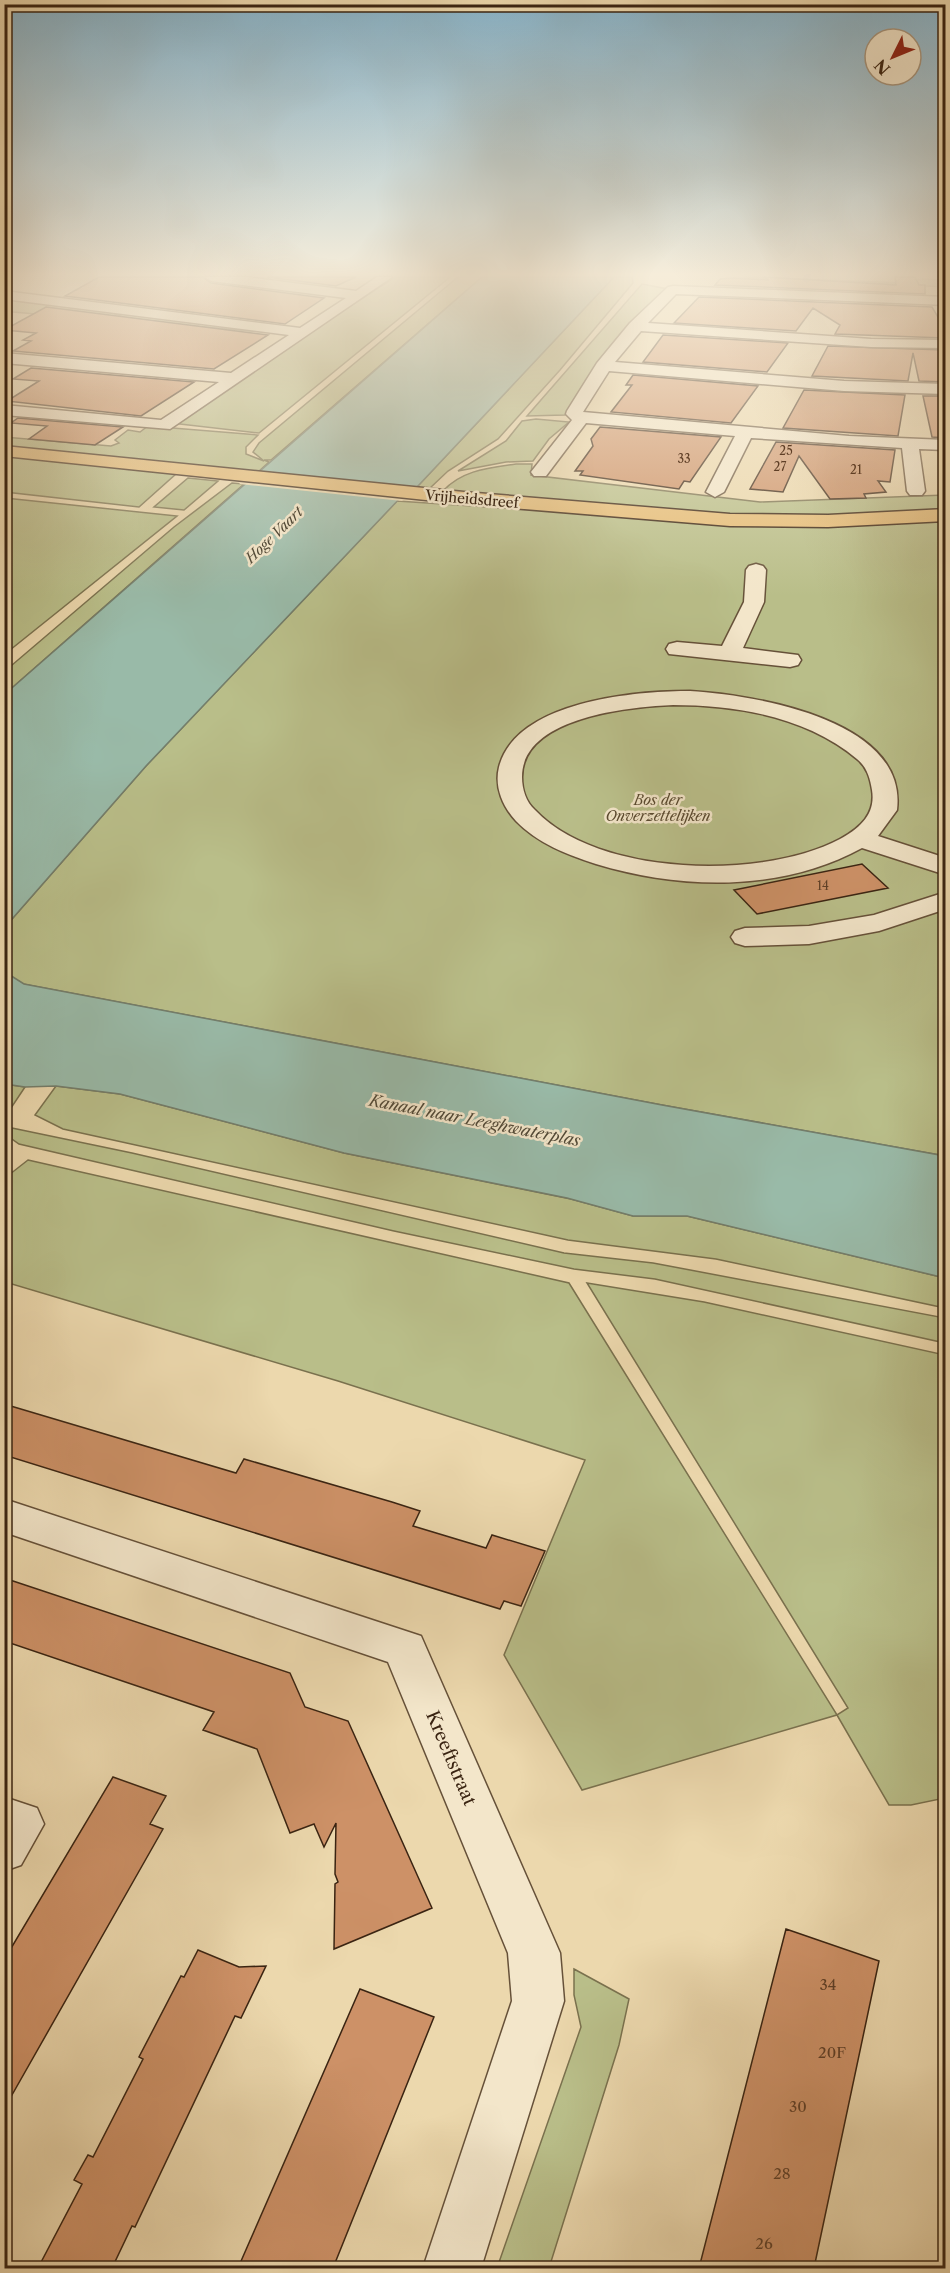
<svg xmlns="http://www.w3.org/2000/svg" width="950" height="2273" viewBox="0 0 950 2273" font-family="'Libre Caslon Text',serif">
	<rect width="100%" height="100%" fill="#ecd8ad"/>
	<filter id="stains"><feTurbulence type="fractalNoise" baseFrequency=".00333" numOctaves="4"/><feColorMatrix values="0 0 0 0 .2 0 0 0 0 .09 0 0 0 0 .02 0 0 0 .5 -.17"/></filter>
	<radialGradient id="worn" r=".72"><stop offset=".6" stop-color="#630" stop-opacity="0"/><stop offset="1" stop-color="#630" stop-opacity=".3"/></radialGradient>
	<path fill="#b9be89" stroke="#7a714e" stroke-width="1.5" d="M395 277H450L259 433 171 423Z
		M458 277H482L271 460H264L269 462 258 472 5 447 4 437 111 446 119 443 115 440 128 430 140 432 148 426 258 435 246 447V454L264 461 253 452 259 443Z
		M614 277H632L633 283 560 370 498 439 448 471 429 489 417 487Z
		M744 277 907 283 922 279 945 280 946 287Z
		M642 284 668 289C623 323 592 367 565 415L527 416Z
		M4 298 122 312 104 320 13 312 5 310Z
		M127 312 286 334 112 319Z
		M536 419 569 422 549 439 533 461 506 462 458 471 506 441 522 421Z
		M5 456 177 473 139 507 5 492Z
		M516 464H532L531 475 760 502 945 495 946 508 857 517H718L443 491C462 470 489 468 516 464Z
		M188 478 218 481 184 510 154 507Z
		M232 483 244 484 5 694V671L174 527Z
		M5 498 177 516 5 654Z
		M397 501 519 509 469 502 612 516 945 518V1156L662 1105 23 984 5 972V927L146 766Z
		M5 1084 25 1087 5 1117Z
		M56 1086 120 1094 344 1153 571 1199 633 1216H687L945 1278V1308L716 1259 568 1240 63 1129 35 1115Z
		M12 1128 132 1153 564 1253 653 1263 945 1318V1343L655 1279 574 1269 394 1231 19 1144 12 1139Z
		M28 1160 569 1283 837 1715 848 1708 587 1283 704 1302 945 1355V1798L911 1805H889L837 1715 582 1790 504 1655 585 1460 338 1381 5 1282V1178Z
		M574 1969 629 1999 619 2045 549 2268H497L581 2027 574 1995Z"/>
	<path fill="#99baa8" stroke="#737e6c" stroke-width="1.5" d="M482 277H614L417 487 402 496 146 766 5 927V694Z
		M5 972 24 984 662 1105 945 1156V1278L687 1216H633L567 1198 344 1153 120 1094 56 1086 25 1087 5 1084Z"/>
	<path fill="#ecd8ad" d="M253 473 417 491 402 501 239 484Z"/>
	<path fill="#cd9167" stroke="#3a2412" stroke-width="1.5" d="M99 277H203L211 283 324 298 285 324 65 296Z
		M267 277H356L336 286Z
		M764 277 896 285 895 277H915L919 285H925V294L715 285 720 279 733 278 769 280Z
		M699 297 932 307 945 329V338L835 334 840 325 813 308 796 331 674 323Z
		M46 307 268 335 214 369 13 351 31 341 23 340 36 333 4 330Z
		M663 335 788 343 767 372 643 362Z
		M828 346 945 350V382L919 381 913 353 908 381 812 376Z
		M31 368 194 382 141 416 7 401 39 381 13 379Z
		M633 375 758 386 731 423 611 412 632 385H626Z
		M804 390 905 395 898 436 783 428Z
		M923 396H945V438L932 437Z
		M18 418 123 427 95 445 29 439 47 426 11 423Z
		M600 427 721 437 690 482 684 481 679 489 580 475 583 471H575L593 446 591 439Z
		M776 442 895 450 890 482 878 481 886 492 864 494 866 498 830 499 799 456 783 492 750 489Z
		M862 864 888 888 757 914 734 890Z
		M4 1404 236 1473 244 1459 392 1502 420 1511 413 1526 486 1548 492 1535 545 1551 521 1606 504 1601 500 1609 4 1455Z
		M4 1578 290 1673 305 1707 348 1721 432 1908 334 1949 335 1884 338 1882 335 1874 336 1823 324 1847 314 1824 290 1833 257 1749 203 1730 214 1712 4 1641Z
		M113 1777 166 1796 150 1824 163 1829 4 2109V1960Z
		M786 1929 879 1961 814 2268H699Z
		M198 1950 239 1967 266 1966 241 2018 235 2016 135 2227 132 2226 112 2268H38L82 2184 74 2180 88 2155 93 2157 143 2059 139 2057 181 1976 184 1977Z
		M360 1989 434 2017 333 2268H238Z"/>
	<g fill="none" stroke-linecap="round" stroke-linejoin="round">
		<defs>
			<path id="minor" d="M205 277H247L356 291 377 277H392L170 429 4 415V405L161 420 219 382 4 363V353L231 373 289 335 4 299V291L300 328 346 298 211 281Z
				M673 286 946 297V305L676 294 648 323 871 339 946 340V348L871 347 641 331 615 362 844 381 946 384V394L844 391 609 371 583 412 849 436 946 440V450L919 449 925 491 922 495H910L907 491 902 448 751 438 724 492 715 497 706 492 735 436 586 423 546 476H534L531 472 572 420 566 414 567 411 597 363 630 323 668 287Z
				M756 564 763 566 766 570 764 602 743 648 798 655 801 660 798 665 790 667 669 654 666 649 669 644 677 642 722 646 744 602 746 570 749 566Z
				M690 691C756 695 908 720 897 810L878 836 946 858V875L862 848C782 892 682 890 596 864 568 855 537 843 516 821 503 807 494 787 499 767 516 701 635 691 690 691ZM673 705C736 705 807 717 857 759 867 767 870 778 872 790 876 814 860 828 840 839 763 880 598 877 535 810 526 802 522 789 522 777 522 717 629 707 673 705Z
				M946 892V909L879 931 809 944 745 946 735 943 731 937 735 931 745 928 809 926 874 915Z
				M4 1499 421 1636 560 1953 564 2001 481 2268H423L512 2001 508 1953 388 1662 4 1532Z
				M4 1797 37 1808 44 1824 21 1865 4 1871Z"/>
			<path id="major" d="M4 446 464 492 730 514 828 515 946 509V521L828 527 730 526 464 504 4 456Z"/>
		</defs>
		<use href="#minor" stroke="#665139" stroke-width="3"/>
		<use href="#major" stroke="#3a2412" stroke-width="3"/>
		<use href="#minor" fill="#f3e6ca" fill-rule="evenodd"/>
		<use href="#major" fill="#e6bc76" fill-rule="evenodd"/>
	</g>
	<linearGradient id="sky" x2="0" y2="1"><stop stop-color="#88b6ce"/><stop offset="0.46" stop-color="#f6edda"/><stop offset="1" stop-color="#f6edda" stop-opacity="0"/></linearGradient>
	<rect width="950" height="596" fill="url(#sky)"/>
	<g text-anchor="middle" stroke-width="5" stroke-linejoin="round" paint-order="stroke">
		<g font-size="12" fill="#5f3f27">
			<text x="786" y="455">25</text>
			<text x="684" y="463">33</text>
			<text x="780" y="471">27</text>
			<text x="856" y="474">21</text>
			<text x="823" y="890">14</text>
		</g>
		<g font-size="14" fill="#3a2412" stroke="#f3e6ca">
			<text transform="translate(472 499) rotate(5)" y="5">Vrijheidsdreef</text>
		</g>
		<g font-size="14" font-style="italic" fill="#524a38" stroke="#f3e6ca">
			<text transform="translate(274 535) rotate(-44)" y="5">Hoge Vaart</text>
		</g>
		<g font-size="14" font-style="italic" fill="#5a4a30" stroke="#f3e6ca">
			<text x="658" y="805">Bos der<tspan x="658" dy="16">Onverzettelijken</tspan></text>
		</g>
		<g font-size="15" fill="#5f3f27">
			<text x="828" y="1990">34</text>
			<text x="832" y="2058">20F</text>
			<text x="798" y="2112">30</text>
			<text x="782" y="2179">28</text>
			<text x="764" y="2249">26</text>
		</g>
		<g font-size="16" font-style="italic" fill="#524a38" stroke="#f3e6ca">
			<text transform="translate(475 1120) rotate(11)" y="6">Kanaal naar Leeghwaterplas</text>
		</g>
		<g font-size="18" fill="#3a2412" stroke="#f3e6ca">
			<text transform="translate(451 1758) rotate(67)" y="6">Kreeftstraat</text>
		</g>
	</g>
	<rect width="950" height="2273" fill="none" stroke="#ecd8ad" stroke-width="24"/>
	<rect x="6" y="6" width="938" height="2261" fill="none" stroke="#3a2412" stroke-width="3"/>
	<rect x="12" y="12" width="926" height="2249" fill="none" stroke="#3a2412" stroke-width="1.5"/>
	<g transform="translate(893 57) rotate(227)"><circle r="28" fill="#f3e6ca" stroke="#a99880" stroke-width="1.5"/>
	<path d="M0-4.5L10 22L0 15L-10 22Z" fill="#8f2418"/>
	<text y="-9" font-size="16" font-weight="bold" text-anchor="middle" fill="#3a2412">N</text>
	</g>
	<rect width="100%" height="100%" filter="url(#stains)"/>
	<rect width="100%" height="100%" fill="url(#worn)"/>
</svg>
